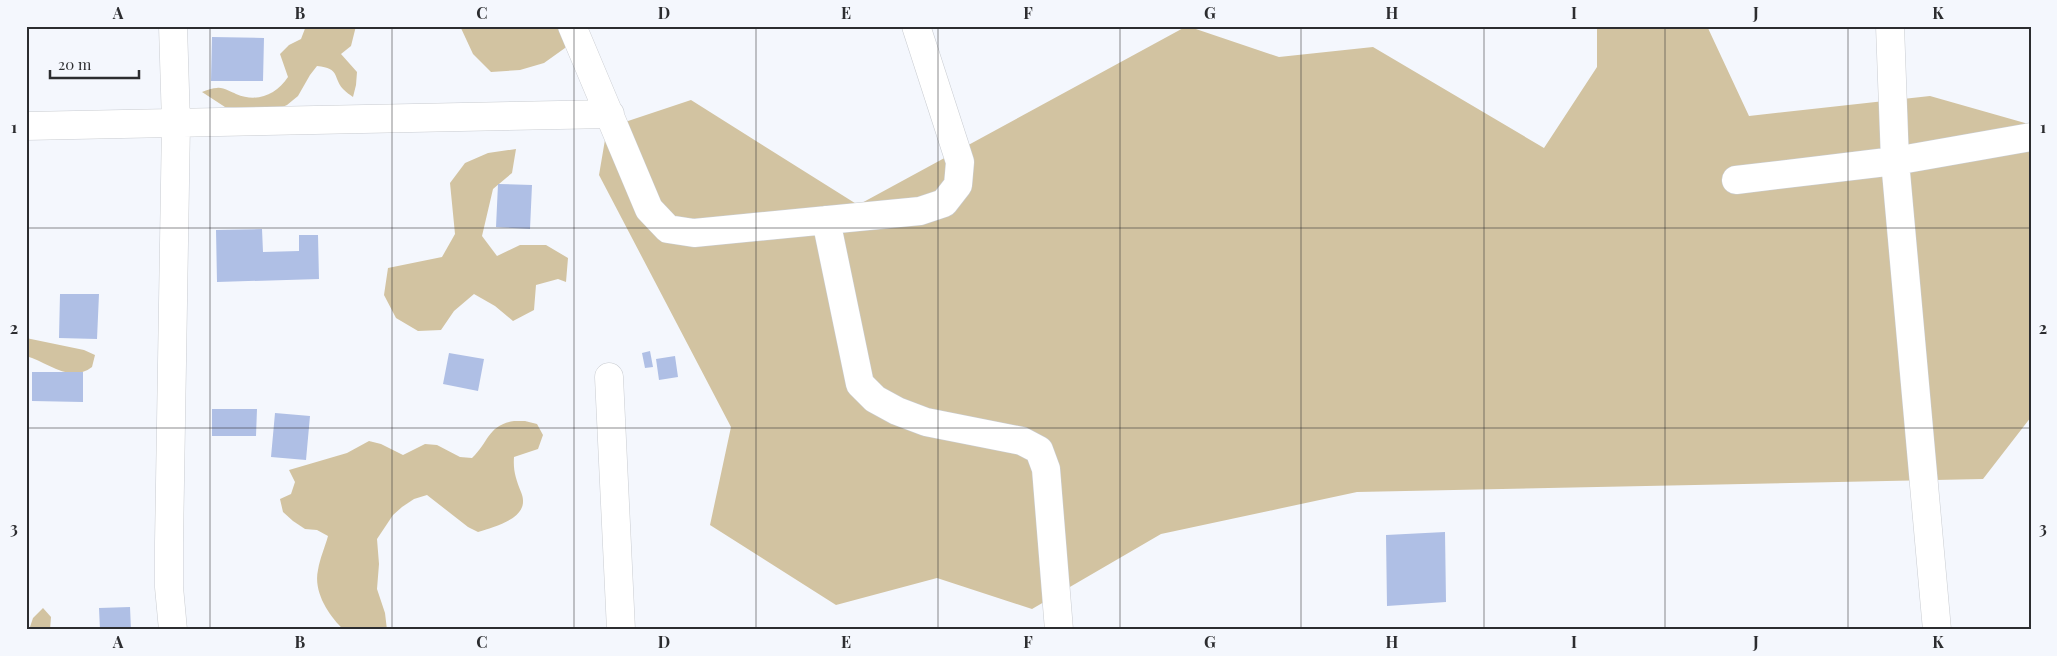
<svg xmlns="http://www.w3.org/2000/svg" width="2057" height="656" viewBox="0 0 2057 656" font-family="'Playfair Display',serif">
	<rect width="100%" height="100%" fill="#f4f7fd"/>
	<path fill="#d2c3a1" d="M306 26H356L351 46 341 54 357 72 356 85 353 97C350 95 346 92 343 89 332 76 341 69 317 66L310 75 298 96 287 105 276 110 225 107 202 92C207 90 213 88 217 88 223 87 231 92 236 94 257 103 276 95 288 77L280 54 289 45 301 39Z
		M460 26H576L565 48 544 63 520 70 491 72 473 54Z
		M1187 26 1279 57 1373 47 1544 148 1597 67V26H1707L1749 116 1930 96 2025 123 2031 134V417L1983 479 1357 492 1161 534 1032 609 937 578 836 605 710 525 731 427 599 175 607 128 691 100 858 205Z
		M516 149 512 173 493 189 482 236 497 256 520 245H546L568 258 566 282 558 279 536 285 534 310 513 321 495 306 474 294 454 311 441 330 418 331 396 318 384 295 388 268 442 257 455 234 450 183 465 163 488 153Z
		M26 338 84 350 95 355 92 367C70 384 48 362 26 356Z
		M514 421H525L537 424 543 435 538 449 514 457C513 471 516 479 521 492 532 518 496 526 478 532L468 527 427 495 414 499 402 507 393 515 377 539 379 564 377 589 385 613 387 630H344C329 616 313 592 318 570 320 558 325 547 328 536L317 530 305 529 293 521 283 512 280 499 291 494 295 482 289 470 347 453 369 441 381 444 403 455 425 444 437 445 460 457 472 458C489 442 488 425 514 421Z
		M43 608 51 617 50 630H29L33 618Z"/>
	<path fill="#afbfe5" d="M212 37 264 38 263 81H211Z
		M498 184 532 185 530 229 496 227Z
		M262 229 263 252 299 251V235H318L319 279 217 282 216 230Z
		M60 294H99L97 339 59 338Z
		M650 351 653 367 645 368 642 353Z
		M449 353 484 359 478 391 443 384Z
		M675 356 678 377 659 380 656 359Z
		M32 372H83V402L32 401Z
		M212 409H257L256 436H212Z
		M275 413 310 416 306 460 271 457Z
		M1445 532 1446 602 1387 606 1386 535Z
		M130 607 131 630H100L99 608Z"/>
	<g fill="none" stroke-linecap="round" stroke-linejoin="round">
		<defs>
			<path id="minor" d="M572 26 649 209 668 229 694 233 920 211 944 203 958 185 960 162 916 26
				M1890 26 1895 161 1937 630
				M26 126 610 114
				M1736 180 1895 161 2031 137
				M826 220 860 384 875 399 897 411 926 422 1022 441 1039 450 1046 469 1059 630
				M609 377 621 630
				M173 630 169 587V543L176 123 173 26"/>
		</defs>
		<use href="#minor" stroke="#c9ccd1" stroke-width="29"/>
		<use href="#minor" stroke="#fff" stroke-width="28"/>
	</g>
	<path fill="none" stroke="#2c2d30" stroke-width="1" stroke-opacity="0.55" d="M210 26V630M392 26V630M574 26V630M756 26V630M938 26V630M1120 26V630M1301 26V630M1484 26V630M1665 26V630M1848 26V630M26 228H2031M26 428H2031"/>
	<rect width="2057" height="656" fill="none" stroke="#f4f7fd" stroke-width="55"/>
	<path d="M50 70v8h89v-8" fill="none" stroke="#2c2d30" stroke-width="2.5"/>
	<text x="58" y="70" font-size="15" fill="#2c2d30" stroke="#f4f7fd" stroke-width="4" paint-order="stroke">20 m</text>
	<rect x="28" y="28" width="2002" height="600" fill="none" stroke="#2c2d30" stroke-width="2"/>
	<g font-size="16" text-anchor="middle" font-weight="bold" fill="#2c2d30">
		<text x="118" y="19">A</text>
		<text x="300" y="19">B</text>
		<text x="482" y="19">C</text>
		<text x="664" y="19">D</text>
		<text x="846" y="19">E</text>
		<text x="1028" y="19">F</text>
		<text x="1210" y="19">G</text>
		<text x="1392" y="19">H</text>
		<text x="1574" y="19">I</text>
		<text x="1756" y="19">J</text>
		<text x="1938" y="19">K</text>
		<text x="14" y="133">1</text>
		<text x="2043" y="133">1</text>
		<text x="14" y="334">2</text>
		<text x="2043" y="334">2</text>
		<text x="14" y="534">3</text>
		<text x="2043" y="534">3</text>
		<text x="118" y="648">A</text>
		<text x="300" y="648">B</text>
		<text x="482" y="648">C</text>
		<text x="664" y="648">D</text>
		<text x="846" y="648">E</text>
		<text x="1028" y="648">F</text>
		<text x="1210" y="648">G</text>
		<text x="1392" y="648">H</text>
		<text x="1574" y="648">I</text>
		<text x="1756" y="648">J</text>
		<text x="1938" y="648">K</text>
	</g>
</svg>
